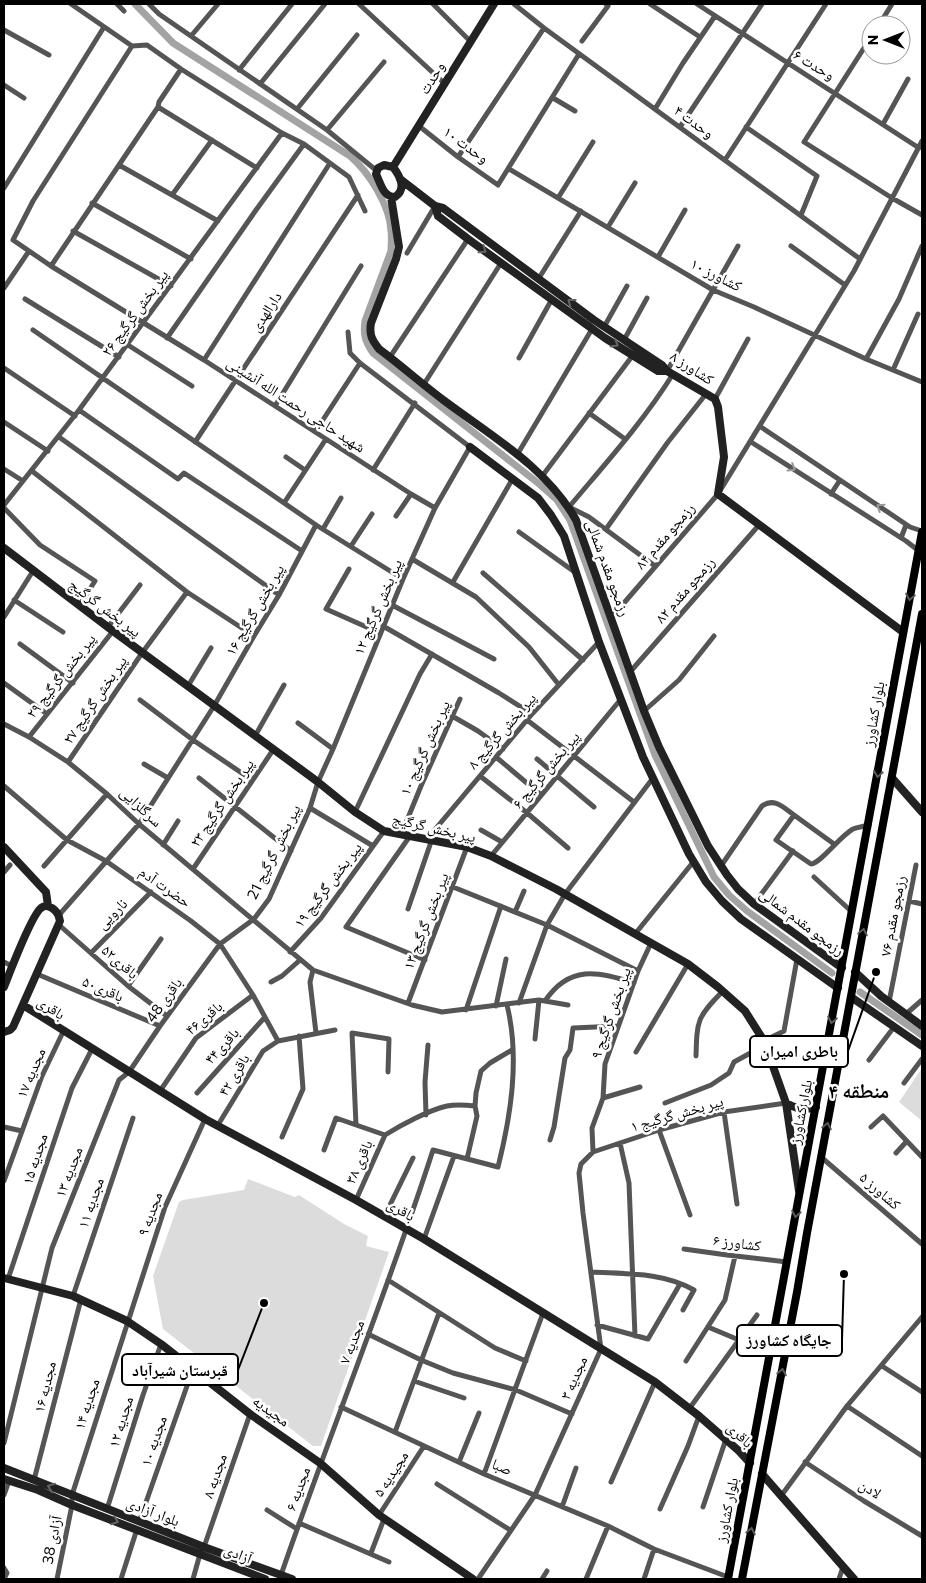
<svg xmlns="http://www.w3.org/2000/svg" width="926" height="1583" viewBox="0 0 926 1583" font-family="Commissioner,'Noto Naskh Arabic',sans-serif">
	<rect width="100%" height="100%" fill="#fff"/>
	<path fill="#dcdcdc" d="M922 1068V1121L899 1102Z
		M248 1179 295 1197 299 1195 344 1224 368 1236 366 1246 389 1252 321 1446H313L163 1329 153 1276 179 1202 183 1200 244 1190Z"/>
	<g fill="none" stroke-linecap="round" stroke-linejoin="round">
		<path stroke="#a3a3a3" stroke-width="7" d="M135 4 173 43 350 156C369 172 390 206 391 231 392 238 391 245 391 251L365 321C363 334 365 342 373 353L538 483 557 500 570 520 655 755 714 877 729 895 747 911 832 973
			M860 992 922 1035"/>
		<path stroke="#555" stroke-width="5" d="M71 4 132 46 147 45 181 69 282 133 304 144 349 177 365 211
			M117 4 124 11
			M149 4 159 14 327 130 377 171
			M359 4 445 84
			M433 4 471 42
			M514 4 544 28 860 259
			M650 4 700 37
			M697 4 919 148
			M879 25 892 4
			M4 30 49 55
			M191 36 218 4
			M871 37 804 142 892 198 922 215
			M582 41 608 6 606 4
			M132 46 33 201 13 240 51 266 204 360 411 494 435 508
			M239 70 292 4
			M260 84 325 4
			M4 85 24 98
			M553 98 575 111
			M158 107 257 168
			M297 109 357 35
			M655 109 683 63 715 16
			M883 124 908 79
			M419 126 458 157 498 185 579 54
			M680 127 762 4
			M746 127 817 176 801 215
			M327 130 384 62
			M458 157 544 28
			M725 160 826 4
			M119 165 218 221
			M509 169 713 290 754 307 866 359 922 382
			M4 188 104 27
			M172 195 212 140
			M558 198 593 142
			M92 203 191 259
			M608 227 635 183
			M73 231 171 286
			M791 246 845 285
			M407 253 435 206
			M658 257 685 210
			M51 266 158 107 159 102 181 69
			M539 278 581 211
			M4 288 29 251
			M25 299 119 357
			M604 327 627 286
			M33 330 316 525 403 579
			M167 338 256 210 304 144
			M624 340 647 298
			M128 345 192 386
			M390 357 468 239
			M519 358 552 299
			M866 359 899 299 922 246
			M204 360 330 163
			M4 368 75 416
			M893 370 918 314
			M667 371 738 246
			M424 384 501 263
			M715 399 748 339
			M275 406 361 266
			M79 410 178 479 184 473 302 551
			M589 413 625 439
			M4 422 48 451
			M761 427 910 527 922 531
			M315 432 360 363
			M59 437 279 595
			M195 442 358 195
			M751 442 906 541 919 551
			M517 455 592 329
			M286 457 305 470
			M4 469 23 481
			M373 470 415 403
			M32 471 187 592 254 636
			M543 475 633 355
			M831 494 840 480
			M284 503 326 439
			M4 505 79 410 282 133
			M4 508 40 545 95 581 79 606
			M396 516 411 494
			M323 529 341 498
			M606 529 668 442 706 394
			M519 532 576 573
			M901 538 906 525
			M351 546 372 514
			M412 559 476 597 529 647 559 685
			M655 566 589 517 569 507C605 464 643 422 673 374
			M349 569 326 609 380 633
			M483 573 583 660
			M453 582 513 478
			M14 600 63 632
			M392 605 494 659
			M4 617 33 571
			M611 618 718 494 854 271 922 141
			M383 626 499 693 532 714
			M108 627 140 585
			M20 644 73 683
			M630 672 759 525
			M4 683 47 714
			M188 686 211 648
			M140 700 193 740 252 780
			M644 711 679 680 714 636
			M452 716 478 731 503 749
			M527 720 634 802
			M298 723 333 749
			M4 724 29 737 68 762 107 794 139 824 313 970 412 1005 442 1012 539 1000 568 1005
			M255 736 284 685
			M29 737 113 631
			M496 757 541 795
			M537 759 594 807
			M68 762 142 653 187 592
			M144 764 168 778
			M480 776 526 812 568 848
			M199 778 291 851
			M4 786 67 840 106 861 191 921 220 944 253 995 278 1041
			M310 808 373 846
			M355 812 420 674 432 654
			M481 830 502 842
			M401 835 421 786 460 699
			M410 836 346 927 425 960
			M427 839 532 714 599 642
			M834 844 794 815 776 840 811 864C821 863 840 836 853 829 858 827 864 826 869 825
			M163 845 178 821
			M491 856 621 699
			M44 866 107 794
			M721 866 762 806C774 797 784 808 794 815
			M193 869 273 750
			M4 872 10 865
			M814 877 852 912
			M453 887 547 925 638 971
			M909 901 922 904
			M754 904 793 851
			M408 909 432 839
			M515 912 524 891
			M59 915 139 824 214 706 254 636 279 595 316 525
			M58 924 128 986 167 1016
			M635 934 694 861
			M290 952 321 918 384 831
			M91 953 151 892
			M4 962 12 966
			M313 970 310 982 316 1033
			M37 974 160 1026
			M271 982 282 976 300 960
			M128 986 161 939
			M545 1001C569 965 598 971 634 983
			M889 1002 916 865
			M408 1003 467 847
			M519 1003 547 925 565 894 653 778
			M496 1006 506 959
			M466 1010 501 906
			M906 1014 922 1000
			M535 1039 539 1000
			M764 1041 784 1031 797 959
			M636 1052 688 964
			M696 1056C697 1020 697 1017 723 991
			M869 1060 894 1027
			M904 1083 922 1059
			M160 1091 196 1038 253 995
			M197 1093 265 1017
			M603 1098 640 1087
			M665 1103 711 1085 729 1073 734 1062 765 1045
			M724 1112 737 1204
			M426 1115 425 1082 428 1045
			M218 1125 263 1051 278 1041 335 1030
			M356 1125 352 1033 389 1039 388 1072
			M4 1127 22 1131
			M871 1127 883 1116 922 1157
			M659 1130 690 1215
			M282 1137 303 1089 299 1036
			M550 1140 554 1127 565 1058 570 1050 573 1028 618 1026
			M620 1143 629 1183 635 1336
			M324 1150 336 1118 385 1135C401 1125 429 1110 447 1106 457 1104 466 1105 475 1106
			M593 1152 592 1128 603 1098 605 1064 638 971 651 943
			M896 1153 907 1141
			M821 1157 922 1244
			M467 1159 477 1116 475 1106 476 1093 481 1071 490 1063 512 1050
			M4 1181 42 1076 63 1032
			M356 1200 385 1135
			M385 1215 413 1158
			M424 1239 454 1156
			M684 1249 727 1255 787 1262
			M591 1272C625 1274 663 1272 694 1290L683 1310
			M8 1279 72 1088 92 1049
			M388 1280 495 1348 526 1361
			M73 1296 133 1118
			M597 1325 648 1339 680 1284
			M708 1327 739 1340
			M368 1334 421 1360 453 1373 516 1390 572 1414
			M686 1361 725 1300 735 1256
			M882 1366 922 1392
			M414 1381 464 1398
			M847 1406 922 1456
			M341 1407 484 1474 608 1526 654 1549 728 1577
			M689 1409 757 1315
			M395 1432 439 1313
			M4 1443 52 1248 119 1080 129 1072 160 1026 220 944 254 919 269 899 310 808 318 782 333 749 403 579 435 508 470 447 360 363 350 353 348 332
			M459 1462 479 1413
			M805 1462 864 1501 922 1536
			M484 1474 543 1313
			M34 1480 81 1299
			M611 1482 655 1382
			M437 1484 510 1530
			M4 1495 9 1481
			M781 1496 847 1406 922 1317
			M562 1507 576 1468
			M703 1507 726 1439
			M107 1509 143 1395 161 1344
			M660 1509 688 1446 699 1416
			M267 1510 297 1529
			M379 1515 424 1446
			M139 1522 193 1369
			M299 1523 389 1562
			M204 1547 250 1414
			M371 1553 384 1519
			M4 1568 7 1573 4 1579
			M281 1575C330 1433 387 1293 433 1150L498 1167C511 1115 520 1058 507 1005
			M57 1579 72 1505V1495L165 1207 205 1119
			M121 1579 137 1529
			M193 1579 200 1554
			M478 1579 535 1495 601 1349 583 1213 579 1173 581 1164 593 1152 659 1130 724 1112 786 1103
			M542 1579 547 1571
			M586 1579 608 1526
			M644 1579 654 1549
			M839 1579 843 1567"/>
		<path stroke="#222" stroke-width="8" d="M384 165 393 167C400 176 407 189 395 197 383 197 381 184 376 174L378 168Z
			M393 167 494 4
			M400 179 435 206 438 216 468 239 605 338 658 371H667
			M391 197 399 247 396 259 371 323C369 335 372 340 379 349 402 366 423 385 446 402 493 437 547 468 576 520L644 711 659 747 708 846 727 875 738 889 754 904 842 968
			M435 206 443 208 594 320 662 365 667 371 715 399 718 407 724 457 718 494 903 632
			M470 447 538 498 551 515 564 536 599 642 643 757 689 854 706 882 722 901 741 919 838 988
			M4 548 113 631 318 782 355 812 384 831 467 847 491 856 556 889 688 964 718 987 745 1011 764 1041 786 1103 799 1191
			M892 778 922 812
			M4 847 46 892 48 906
			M855 972 881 996 922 1026
			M4 987C10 972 31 916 41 908 45 905 48 906 52 908 57 911 59 915 60 921L13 1027 10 1030 4 1032
			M851 997 922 1046
			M23 1005 205 1119 356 1200 424 1239 655 1382 699 1416 739 1451 750 1463
			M786 1103C797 1109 804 1111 816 1107
			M4 1278 73 1296 127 1321 161 1344 250 1414 320 1463 379 1515 473 1579
			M4 1468 204 1547 292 1579
			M762 1474 854 1579
			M4 1479 38 1490 72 1505 265 1579"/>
		<path stroke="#000" stroke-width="8" d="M728 1579 922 532
			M742 1579 797 1292 807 1233 922 614"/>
	</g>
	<defs><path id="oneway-chevron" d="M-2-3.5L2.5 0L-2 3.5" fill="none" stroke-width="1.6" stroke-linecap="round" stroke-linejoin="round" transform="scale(1.25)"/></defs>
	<g stroke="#646464">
		<use href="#oneway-chevron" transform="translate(483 250) rotate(35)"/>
		<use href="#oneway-chevron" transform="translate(571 302) rotate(-142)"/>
		<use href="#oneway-chevron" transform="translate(615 344) rotate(31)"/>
		<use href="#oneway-chevron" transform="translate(51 1487) rotate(-159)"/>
		<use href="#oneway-chevron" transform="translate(115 1521) rotate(20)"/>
	</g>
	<g stroke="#999">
		<use href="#oneway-chevron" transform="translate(792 468) rotate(32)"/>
		<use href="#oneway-chevron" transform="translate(880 507) rotate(-146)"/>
	</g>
	<g stroke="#595959">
		<use href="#oneway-chevron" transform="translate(910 597) rotate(101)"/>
		<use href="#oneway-chevron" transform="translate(878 774) rotate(100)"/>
		<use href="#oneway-chevron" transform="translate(863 932) rotate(-79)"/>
		<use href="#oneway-chevron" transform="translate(832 1020) rotate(101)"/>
		<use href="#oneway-chevron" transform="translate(827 1126) rotate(-79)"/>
		<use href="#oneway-chevron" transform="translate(796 1214) rotate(100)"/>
		<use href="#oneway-chevron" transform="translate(782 1372) rotate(-79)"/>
		<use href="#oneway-chevron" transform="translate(751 1531) rotate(-79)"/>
	</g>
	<g text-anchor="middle" stroke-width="5" stroke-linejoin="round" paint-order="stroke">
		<g font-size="15" fill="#000" stroke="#fff">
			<text transform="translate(814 65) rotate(31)" y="5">وحدت ۶</text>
			<text transform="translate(432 78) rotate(-58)" y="5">وحدت</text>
			<text transform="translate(694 122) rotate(36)" y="5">وحدت ۴</text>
			<text transform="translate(466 145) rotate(36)" y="5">وحدت ۱۰</text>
			<text transform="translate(716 275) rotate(27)" y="5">کشاورز ۱۰</text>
			<text transform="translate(266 312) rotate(-57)" y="5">دارالهدی</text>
			<text transform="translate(135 313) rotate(-54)" y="5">پیر بخش گرگیج ۲۶</text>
			<text transform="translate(692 368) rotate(33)" y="5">کشاورز ۸</text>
			<text transform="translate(296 405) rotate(33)" y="5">شهید حاجی رحمت الله آنشینی</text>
			<text transform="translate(665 536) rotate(-49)" y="5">رزمجو مقدم ۸۴</text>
			<text transform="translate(608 568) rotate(70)" y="5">رزمجو مقدم شمالی</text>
			<text transform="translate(685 590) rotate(-49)" y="5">رزمجو مقدم ۸۲</text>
			<text transform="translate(378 607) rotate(-67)" y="5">پیر بخش گرگیج ۱۲</text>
			<text transform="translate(105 608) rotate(37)" y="5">پیر بخش گرگیج</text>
			<text transform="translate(255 610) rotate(-60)" y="5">پیر بخش گرگیج ۱۶</text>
			<text transform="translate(61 676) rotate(-52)" y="5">پیر بخش گرگیج ۲۹</text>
			<text transform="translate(95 700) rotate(-56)" y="5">پیر بخش گرگیج ۲۷</text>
			<text transform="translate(874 714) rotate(-80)" y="5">بلوار کشاورز</text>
			<text transform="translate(502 731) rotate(-49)" y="5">پیر بخش گرگیج ۸</text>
			<text transform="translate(425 748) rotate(-66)" y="5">پیر بخش گرگیج ۱۰</text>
			<text transform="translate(546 770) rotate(-50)" y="5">پیر بخش گرگیج ۶</text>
			<text transform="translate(222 803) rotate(-56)" y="5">پیر بخش گرگیج ۲۳</text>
			<text transform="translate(141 807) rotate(43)" y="5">سرگلزایی</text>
			<text transform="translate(434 828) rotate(13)" y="5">پیر بخش گرگیج</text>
			<text transform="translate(274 852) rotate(-64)" y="5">پیر بخش گرگیج 21</text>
			<text transform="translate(328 885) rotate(-53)" y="5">پیر بخش گرگیج ۱۹</text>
			<text transform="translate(165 887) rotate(35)" y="5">حضرت آدم</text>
			<text transform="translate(112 914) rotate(-45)" y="5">نارویی</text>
			<text transform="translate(893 916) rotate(-79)" y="5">رزمجو مقدم ۷۶</text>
			<text transform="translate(426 921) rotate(-69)" y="5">پیر بخش گرگیج ۱۳</text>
			<text transform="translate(802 922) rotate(37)" y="5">رزمجو مقدم شمالی</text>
			<text transform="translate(120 962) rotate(41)" y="5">باقری۵۲</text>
			<text transform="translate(103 989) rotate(23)" y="5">باقری۵۰</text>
			<text transform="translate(164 1000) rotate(-54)" y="5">باقری 48</text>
			<text transform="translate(51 1008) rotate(33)" y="5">باقری</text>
			<text transform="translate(611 1013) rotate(-71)" y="5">پیر بخش گرگیج ۹</text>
			<text transform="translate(204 1018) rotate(-40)" y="5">باقری۴۶</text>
			<text transform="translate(222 1046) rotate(-48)" y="5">باقری۴۴</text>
			<text transform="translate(31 1073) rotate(-67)" y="5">مجدیه ۱۷</text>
			<text transform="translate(234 1075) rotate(-59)" y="5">باقری ۴۲</text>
			<text transform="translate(801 1112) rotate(-79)" y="5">بلوار کشاورز</text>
			<text transform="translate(677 1114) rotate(-16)" y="5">پیر بخش گرگیج ۱</text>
			<text transform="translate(35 1159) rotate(-72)" y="5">مجدیه ۱۵</text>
			<text transform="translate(359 1162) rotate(-66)" y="5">باقری ۳۸</text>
			<text transform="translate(69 1172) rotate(-69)" y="5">مجدیه ۱۳</text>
			<text transform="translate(880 1191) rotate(41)" y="5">کشاورز ۵</text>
			<text transform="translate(91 1203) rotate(-71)" y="5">مجدیه ۱۱</text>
			<text transform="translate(401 1210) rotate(31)" y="5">باقری</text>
			<text transform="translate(150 1214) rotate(-70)" y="5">مجدیه ۹</text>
			<text transform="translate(737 1243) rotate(7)" y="5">کشاورز ۶</text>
			<text transform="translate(352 1342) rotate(-69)" y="5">مجدیه ۷</text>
			<text transform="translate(574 1378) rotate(-66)" y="5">مجدیه ۳</text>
			<text transform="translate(45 1387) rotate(-76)" y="5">مجدیه ۱۶</text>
			<text transform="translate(87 1404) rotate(-72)" y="5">مجدیه ۱۴</text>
			<text transform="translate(271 1411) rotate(36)" y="5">مجیدیه</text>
			<text transform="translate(121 1422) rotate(-73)" y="5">مجدیه ۱۲</text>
			<text transform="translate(740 1435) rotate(43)" y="5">باقری</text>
			<text transform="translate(154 1441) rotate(-71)" y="5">مجدیه ۱۰</text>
			<text transform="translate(502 1467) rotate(23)" y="5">صبا</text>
			<text transform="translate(391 1474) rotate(-57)" y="5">مجیدیه ۵</text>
			<text transform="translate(215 1476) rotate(-71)" y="5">مجدیه ۸</text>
			<text transform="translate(298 1489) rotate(-70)" y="5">مجدیه ۶</text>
			<text transform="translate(870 1489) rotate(32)" y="5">لادن</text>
			<text transform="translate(727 1510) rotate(-79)" y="5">بلوار کشاورز</text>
			<text transform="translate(153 1512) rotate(21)" y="5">بلوار آزادی</text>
			<text transform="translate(52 1540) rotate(-79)" y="5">آزادی 38</text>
			<text transform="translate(238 1554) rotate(22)" y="5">آزادی</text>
		</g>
		<g font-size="20" font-weight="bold" fill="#000" stroke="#fff">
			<text x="859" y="1098">منطقه ۴</text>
		</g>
	</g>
	<path fill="none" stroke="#000" stroke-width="2" d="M876 972L848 1051M844 1274L842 1340M264 1303L238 1370"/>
	<g fill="#000" stroke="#fff" stroke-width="2">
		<circle cx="876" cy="972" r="5"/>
		<circle cx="844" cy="1274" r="5"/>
		<circle cx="264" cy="1303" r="5"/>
	</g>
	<g fill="#fff" stroke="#000" stroke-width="2">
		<rect x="750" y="1036" width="98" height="31" rx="5"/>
		<rect x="737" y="1325" width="105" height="31" rx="5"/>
		<rect x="122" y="1354" width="116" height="31" rx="5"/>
	</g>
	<g font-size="16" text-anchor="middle" font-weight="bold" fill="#000">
		<text x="799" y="1057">باطری امیران</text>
		<text x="789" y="1346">جایگاه کشاورز</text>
		<text x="180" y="1376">قبرستان شیرآباد</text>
	</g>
	<rect width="926" height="1583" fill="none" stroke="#000000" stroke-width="10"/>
	<g transform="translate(886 40) rotate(270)"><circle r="24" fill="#ffffff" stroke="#999999"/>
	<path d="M0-4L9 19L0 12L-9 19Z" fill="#000000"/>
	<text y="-8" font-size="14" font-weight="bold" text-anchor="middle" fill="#000000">N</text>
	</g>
</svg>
